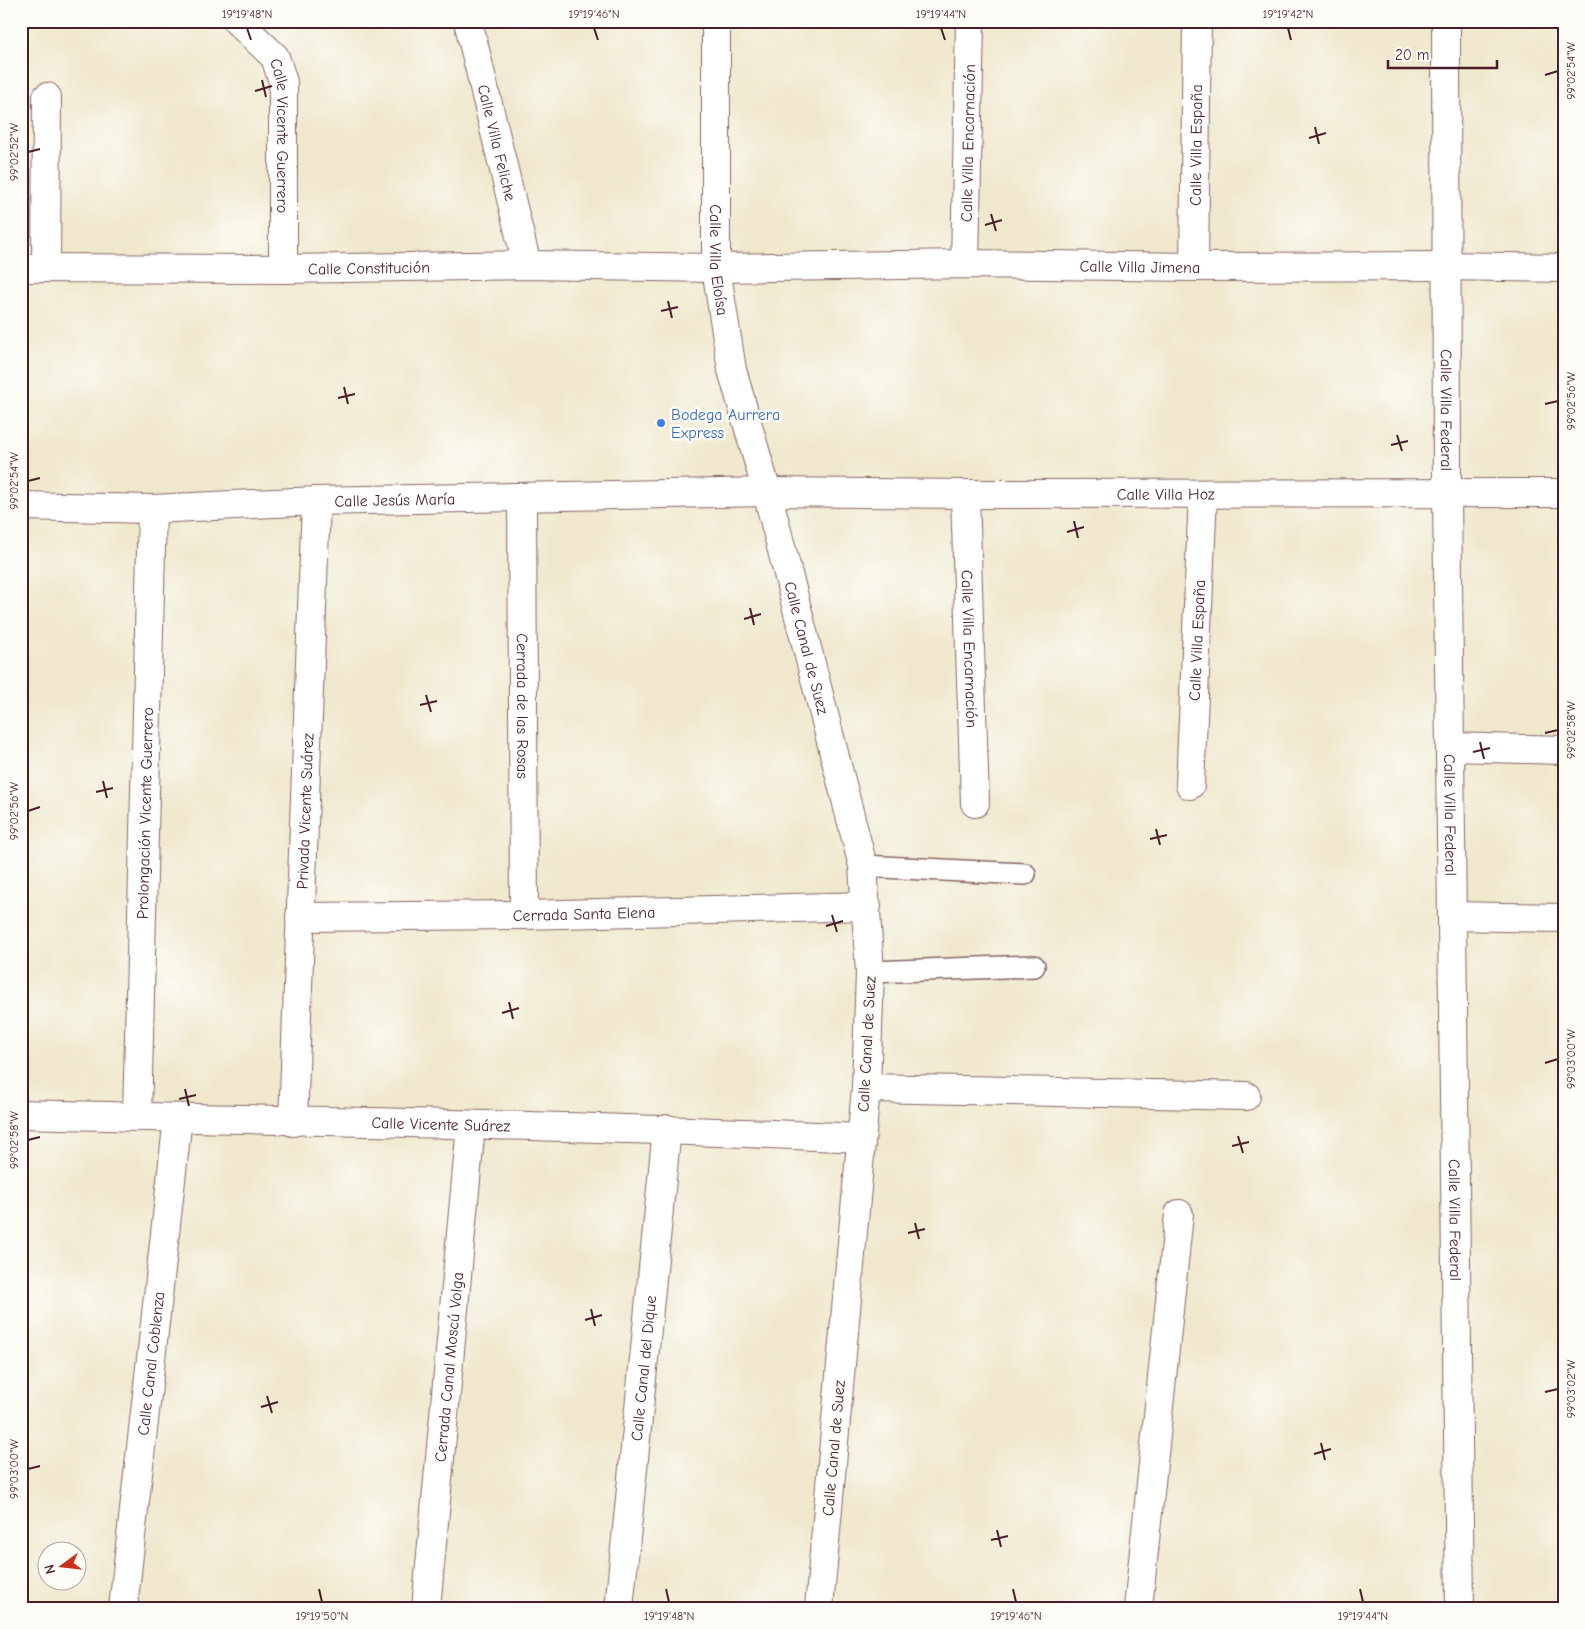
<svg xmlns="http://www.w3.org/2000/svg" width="1585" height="1629" viewBox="0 0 1585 1629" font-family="'Comic Neue',sans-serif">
	<rect width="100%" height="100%" fill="#fdfcf7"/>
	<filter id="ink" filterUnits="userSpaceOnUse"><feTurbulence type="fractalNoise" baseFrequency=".02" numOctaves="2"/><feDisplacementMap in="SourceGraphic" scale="10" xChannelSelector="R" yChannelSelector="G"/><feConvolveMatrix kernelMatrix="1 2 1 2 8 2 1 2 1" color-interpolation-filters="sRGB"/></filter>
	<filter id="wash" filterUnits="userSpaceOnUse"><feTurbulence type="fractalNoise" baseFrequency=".0096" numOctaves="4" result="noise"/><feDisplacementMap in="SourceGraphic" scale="20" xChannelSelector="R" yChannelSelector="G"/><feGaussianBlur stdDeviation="1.12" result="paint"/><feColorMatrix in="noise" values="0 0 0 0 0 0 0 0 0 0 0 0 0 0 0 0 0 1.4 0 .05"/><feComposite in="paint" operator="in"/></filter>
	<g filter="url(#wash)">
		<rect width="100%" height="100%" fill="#efe8cd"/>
	</g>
	<g filter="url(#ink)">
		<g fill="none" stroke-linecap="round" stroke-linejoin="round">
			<defs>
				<path id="lane" d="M863 866 1025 874
					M870 972 1034 966"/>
				<g id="street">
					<path id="s1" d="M237 21 275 57 283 82V269"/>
					<path id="s2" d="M468 21 527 265"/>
					<path id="s3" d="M716 21V268L732 370 767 492 863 866 870 972 866 1088 819 1608"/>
					<path id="s4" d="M1446 21 1447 494 1460 1608"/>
					<path id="s5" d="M965 264 970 21"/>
					<path d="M46 267 47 97"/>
					<path id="s6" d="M1194 267 1197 21"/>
					<path id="s7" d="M965 494 975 803"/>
					<path id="s8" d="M522 497 524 915"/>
					<path id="s9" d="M21 506 152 509 316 501 767 492 965 494 1564 493"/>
					<path d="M1451 747 1564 750"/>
					<path id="s10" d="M1190 785 1203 495"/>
					<path d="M1452 916 1564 918"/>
					<path id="s11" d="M300 917 524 915 867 906"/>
					<path d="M866 1088 1246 1096"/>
					<path id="s12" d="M21 1114C301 1121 581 1125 860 1138"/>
					<path id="s13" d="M137 1117 152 509"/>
					<path id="s14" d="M293 1122 316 501"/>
					<path id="s15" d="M123 1608 178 1118"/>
					<path id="s16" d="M426 1608 471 1126"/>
					<path id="s17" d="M619 1608 667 1129"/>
					<path d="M1138 1608 1179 1214"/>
				</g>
				<g id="secondary">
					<path id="s18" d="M21 268 283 269 527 265 716 268 965 264 1194 267 1446 266 1564 268"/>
				</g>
			</defs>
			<use href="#lane" stroke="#846564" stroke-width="24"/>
			<use href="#street" stroke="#846564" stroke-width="30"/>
			<use href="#secondary" stroke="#846564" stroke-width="30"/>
			<use href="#lane" stroke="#fff" stroke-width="21"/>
			<use href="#street" stroke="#fff" stroke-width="28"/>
			<use href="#secondary" stroke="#fff" stroke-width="28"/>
		</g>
	</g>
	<path fill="none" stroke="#4a1f2b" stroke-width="2" d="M247 28 251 40M594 28 598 40M941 28 945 40M1288 28 1291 40M1545 75 1558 71M262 80 266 97M255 91 272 86M1315 127 1319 144M1309 138 1326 133M28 152 40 149M991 214 996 231M985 225 1002 220M668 301 672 318M661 311 678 307M344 387 348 404M338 398 355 394M1545 404 1558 401M1397 435 1402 451M1391 445 1408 441M28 481 40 478M1074 521 1078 538M1067 532 1084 527M750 608 754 625M744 619 761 614M426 695 431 712M420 705 437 701M1545 733 1558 730M1480 742 1484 759M1473 752 1490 748M103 781 107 798M96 792 113 788M28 811 40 807M1156 829 1160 845M1150 839 1167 835M832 915 837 932M826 926 843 921M509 1002 513 1019M502 1013 519 1008M1545 1063 1558 1059M185 1089 189 1106M179 1099 196 1095M1238 1136 1243 1153M28 1140 40 1137M1232 1146 1249 1142M915 1223 919 1239M908 1233 925 1229M591 1309 595 1326M585 1320 602 1315M1545 1392 1558 1389M267 1396 272 1413M261 1407 278 1402M1321 1443 1325 1460M1314 1454 1331 1449M28 1469 40 1466M997 1530 1001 1547M991 1540 1008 1536M319 1589 322 1602M666 1589 669 1602M1013 1589 1016 1602M1360 1589 1363 1602"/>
	<circle fill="#3f7fe0" stroke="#fdfcf7" stroke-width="2" cx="661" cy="423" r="5"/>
	<g text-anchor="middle" stroke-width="5" stroke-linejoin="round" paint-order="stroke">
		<g font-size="16" fill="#4a1f2b" stroke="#fdfcf7">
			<text dy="6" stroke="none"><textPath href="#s1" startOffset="132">Calle Vicente Guerrero</textPath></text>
			<text dy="6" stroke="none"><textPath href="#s2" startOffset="125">Calle Villa Feliche</textPath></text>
			<text dy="6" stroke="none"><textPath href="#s5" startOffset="121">Calle Villa Encarnación</textPath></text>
			<text dy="6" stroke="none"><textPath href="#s6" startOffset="122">Calle Villa España</textPath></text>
			<text dy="6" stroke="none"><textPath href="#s3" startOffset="239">Calle Villa Eloísa</textPath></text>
			<text dy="6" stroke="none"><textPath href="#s18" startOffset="1119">Calle Villa Jimena</textPath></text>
			<text dy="6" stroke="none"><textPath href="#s18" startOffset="348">Calle Constitución</textPath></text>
			<text dy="6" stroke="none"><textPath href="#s4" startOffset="389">Calle Villa Federal</textPath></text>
			<text dy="6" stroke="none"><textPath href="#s9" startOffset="1145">Calle Villa Hoz</textPath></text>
			<text dy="6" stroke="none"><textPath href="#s9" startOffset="374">Calle Jesús María</textPath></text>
			<text dy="6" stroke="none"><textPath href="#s10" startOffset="145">Calle Villa España</textPath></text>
			<text dy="6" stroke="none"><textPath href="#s3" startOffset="638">Calle Canal de Suez</textPath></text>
			<text dy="6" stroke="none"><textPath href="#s7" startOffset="155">Calle Villa Encarnación</textPath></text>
			<text dy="6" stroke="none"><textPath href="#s8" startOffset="209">Cerrada de las Rosas</textPath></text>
			<text dy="6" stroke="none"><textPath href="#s14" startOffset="311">Privada Vicente Suárez</textPath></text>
			<text dy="6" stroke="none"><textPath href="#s13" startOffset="304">Prolongación Vicente Guerrero</textPath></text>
			<text dy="6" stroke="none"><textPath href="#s4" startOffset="794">Calle Villa Federal</textPath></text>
			<text dy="6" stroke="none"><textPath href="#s11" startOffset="284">Cerrada Santa Elena</textPath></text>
			<text transform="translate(866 1044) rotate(-87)" y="6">Calle Canal de Suez</text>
			<text dy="6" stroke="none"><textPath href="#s12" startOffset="420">Calle Vicente Suárez</textPath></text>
			<text dy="6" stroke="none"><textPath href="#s4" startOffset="1199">Calle Villa Federal</textPath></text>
			<text dy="6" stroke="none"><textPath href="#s15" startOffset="246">Calle Canal Coblenza</textPath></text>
			<text dy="6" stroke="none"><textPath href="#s16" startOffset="242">Cerrada Canal Moscú Volga</textPath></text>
			<text dy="6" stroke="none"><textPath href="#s17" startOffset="241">Calle Canal del Dique</textPath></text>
			<text transform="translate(833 1448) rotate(-85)" y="6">Calle Canal de Suez</text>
		</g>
		<g font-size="16" fill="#366cbe" stroke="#fdfcf7" text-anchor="start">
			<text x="671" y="420">Bodega Aurrera<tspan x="671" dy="18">Express</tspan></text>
		</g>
	</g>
	<rect width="1585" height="1629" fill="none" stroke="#fdfcf7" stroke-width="55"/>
	<g transform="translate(62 1566) rotate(255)"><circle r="24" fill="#fdfcf7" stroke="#b5a4a5"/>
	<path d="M0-4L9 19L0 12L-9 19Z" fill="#c8321e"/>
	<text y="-8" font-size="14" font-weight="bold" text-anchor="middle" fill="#4a1f2b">N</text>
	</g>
	<path d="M1388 60v8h109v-8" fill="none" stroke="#4a1f2b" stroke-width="2.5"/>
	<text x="1395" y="60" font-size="15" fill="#4a1f2b" stroke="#fdfcf7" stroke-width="4" paint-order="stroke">20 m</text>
	<rect x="28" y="28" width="1530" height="1574" fill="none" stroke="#4a1f2b" stroke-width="2"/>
	<g font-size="12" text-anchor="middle" fill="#4a1f2b">
		<text x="247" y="18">19°19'48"N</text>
		<text x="594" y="18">19°19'46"N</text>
		<text x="941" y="18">19°19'44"N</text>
		<text x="1288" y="18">19°19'42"N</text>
		<text transform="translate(1571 71) rotate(-90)" y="4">99°02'54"W</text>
		<text transform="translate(14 152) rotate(-90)" y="4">99°02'52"W</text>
		<text transform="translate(1571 401) rotate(-90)" y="4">99°02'56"W</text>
		<text transform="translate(14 481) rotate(-90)" y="4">99°02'54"W</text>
		<text transform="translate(1571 730) rotate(-90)" y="4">99°02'58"W</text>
		<text transform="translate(14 811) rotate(-90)" y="4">99°02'56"W</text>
		<text transform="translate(1571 1059) rotate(-90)" y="4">99°03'00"W</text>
		<text transform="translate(14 1140) rotate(-90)" y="4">99°02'58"W</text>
		<text transform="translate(1571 1389) rotate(-90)" y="4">99°03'02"W</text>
		<text transform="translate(14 1469) rotate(-90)" y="4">99°03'00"W</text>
		<text x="322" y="1620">19°19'50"N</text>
		<text x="669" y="1620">19°19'48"N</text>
		<text x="1016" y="1620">19°19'46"N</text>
		<text x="1363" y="1620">19°19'44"N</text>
	</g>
</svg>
